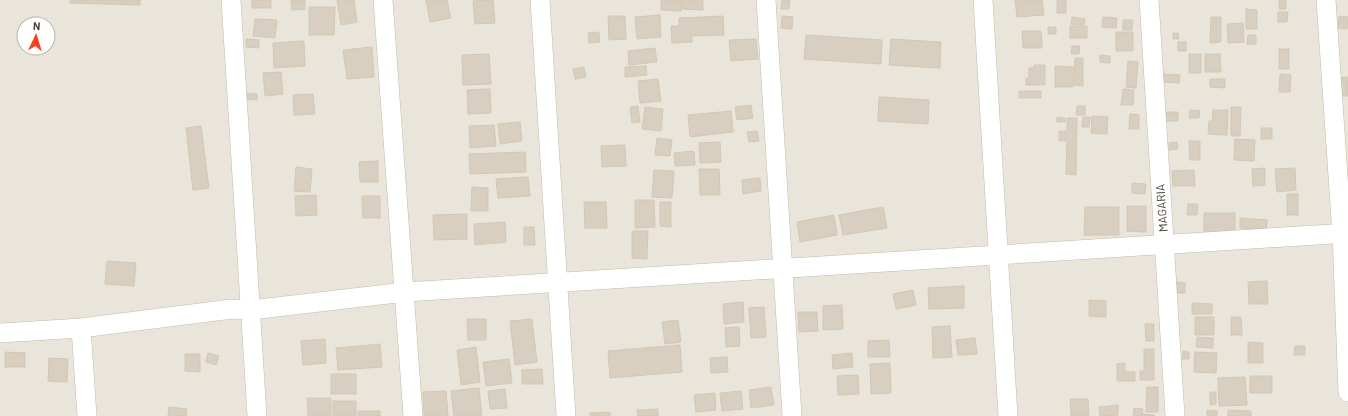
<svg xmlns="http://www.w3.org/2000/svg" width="1348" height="416" viewBox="0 0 1348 416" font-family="Barlow,sans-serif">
	<rect width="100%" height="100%" fill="#f6f3ec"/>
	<path fill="#eae5da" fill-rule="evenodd" d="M0 0H1348V416H0ZM24 24H48V48H24Z"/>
	<path fill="#d8cfc1" stroke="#d3c7b4" d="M70 0H140V5L70 3Z
		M252 0H271V8H252Z
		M291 0H305V9L292 10Z
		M337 0H354L357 22 341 25Z
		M426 0H447L451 18 430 22Z
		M493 0 495 23 475 24 473 1Z
		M661 0H681V11L661 10Z
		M682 0H703V10L682 9Z
		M782 0H790L789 9H781Z
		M1015 0H1042L1044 15 1017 17Z
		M1057 0H1066V13H1057Z
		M1279 0H1286V9H1279Z
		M309 7H335L334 35H309Z
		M1246 9 1257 10V29H1246Z
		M1278 12H1288L1287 22H1278Z
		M660 15 661 37 637 39 635 17Z
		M608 16H625L626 39 609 40Z
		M723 16 724 35 692 36V42L672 43 671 26H679V18Z
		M782 16 793 17 792 29 781 28Z
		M1339 16 1348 17 1347 29 1338 28Z
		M1072 17 1085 19 1084 25 1071 24Z
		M1103 17 1117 18 1116 28 1102 27Z
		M1211 17H1221V42L1210 43Z
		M255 19 277 20 275 38 253 36Z
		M1123 20H1133L1132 30H1123Z
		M1243 23 1244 42 1228 43 1227 24Z
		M1070 26H1087V38H1070Z
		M1048 27H1056V34H1048Z
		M1022 31H1041L1042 48H1023Z
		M599 32 600 42 589 43 588 33Z
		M1116 32H1133V51H1116Z
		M1173 33H1178L1179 39H1173Z
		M806 35 882 40 881 64 804 59Z
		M1248 35H1256V44H1247Z
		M246 39 259 40V48L246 47Z
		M756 39 758 59 731 61 729 40Z
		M891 39 941 42 940 68 889 65Z
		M304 41 305 66 274 68 273 43Z
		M1178 42H1186V51H1178Z
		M1072 46H1080L1079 54H1071Z
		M372 47 374 77 347 79 343 50Z
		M655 48 657 62 629 65 628 51Z
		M1279 49H1289V69H1279Z
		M489 54 491 84 463 85 462 55Z
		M1189 54H1201V73H1189Z
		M1205 54H1220L1221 72H1205Z
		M1100 55 1110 56V63L1100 62Z
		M1075 58H1083V86L1074 85Z
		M1128 61 1138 62 1136 88 1126 87Z
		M1034 65H1045V85H1026V78H1029V68H1034Z
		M646 66 647 75 625 77V67Z
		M1055 66 1073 67V87H1055Z
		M584 67 586 77 575 79 573 69Z
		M281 72 283 94 265 96 263 73Z
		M1162 74 1180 75 1179 83 1162 82Z
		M1280 74 1291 75 1290 92H1279Z
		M1348 77V96H1337L1335 78Z
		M658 79 661 101 640 103 638 81Z
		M1210 79H1225V88L1210 87Z
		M490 89 491 113 468 114 467 90Z
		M1123 89 1134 90 1133 105H1121Z
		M1019 91H1041V98H1019Z
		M247 93 257 94V100L247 99Z
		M313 94 315 114 294 115 293 95Z
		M879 97 929 100 928 124 878 121Z
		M751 105 753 118 737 120 735 107Z
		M638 106 640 122 632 123 630 107Z
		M1077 106H1085V115H1076Z
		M645 107 663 109 661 131 642 129Z
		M1231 107H1241L1240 136H1231Z
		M1190 110 1200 111 1199 118H1189Z
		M1213 110H1228L1227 135 1208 134 1209 121H1212Z
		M731 111 733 132 690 137 688 115Z
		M1164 112H1178V121H1164Z
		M1130 114 1139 115V129H1129Z
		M1092 116 1108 117 1107 134 1091 133Z
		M1057 117 1065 118V122H1057Z
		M1083 117H1090L1089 127H1082Z
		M1067 118H1077L1076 175 1066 174 1067 141H1059V131H1067Z
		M520 122 522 141 500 144 498 124Z
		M494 125 496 146 470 148 469 126Z
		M201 126 209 188 193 190 186 128Z
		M1261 128H1272V139H1261Z
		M757 131 759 141 749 142 747 132Z
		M657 138 672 140 670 156 655 155Z
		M1235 139 1255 140 1254 161 1234 160Z
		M1189 141H1200V160H1190Z
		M720 142 721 162 700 163 699 143Z
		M1177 142 1178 149 1169 150V143Z
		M625 145 626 166 602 167 601 146Z
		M694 151 695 165 675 166 674 153Z
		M525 152 526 172 470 174 469 154Z
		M378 161V182H360L359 162Z
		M296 167 312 169 310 192 294 191Z
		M1265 168V185L1253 186 1252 169Z
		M1295 168 1296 190 1277 192 1275 169Z
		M699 169H719L720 195H700Z
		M654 170 674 171 672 198 652 197Z
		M1194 170 1195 186H1173L1172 171Z
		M528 177 530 196 498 198 496 179Z
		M760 178 761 191 743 194 742 180Z
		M1132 183 1146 184 1145 194 1132 193Z
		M472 187 488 188V211H471Z
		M1287 194H1298V215H1287Z
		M316 195 317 215 296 216 295 196Z
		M362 196H380V218H363Z
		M635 200H654L655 227 635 228Z
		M584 202H606L607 228H585Z
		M660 202H671V227L660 226Z
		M1188 204H1198L1197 215H1187Z
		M1127 206H1146V232L1127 231Z
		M883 207 887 228 843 235 839 215Z
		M1085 207H1119V235H1084Z
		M1204 213H1235V231L1204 232Z
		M467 214V239L434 240 433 215Z
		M834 215 837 235 800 242 797 222Z
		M1240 218 1267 220 1266 230 1240 228Z
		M505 222 506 242 475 245 474 224Z
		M524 227H534L535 245H524Z
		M632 231H648L647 259 632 258Z
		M107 261 136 263 134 286 105 284Z
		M1267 281 1268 304H1249L1248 282Z
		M1177 282 1185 283V293H1176Z
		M964 286V308L929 309 928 288Z
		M913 290 916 305 896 309 893 294Z
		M1089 300 1106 301V317L1089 316Z
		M743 302 744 322 724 324 723 304Z
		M1192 303 1212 304V314H1192Z
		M842 305 843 329 823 330V306Z
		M764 307 766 337 751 338 749 308Z
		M798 312H817L818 331 799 332Z
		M1195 317H1214V335H1195Z
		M1231 317H1241L1242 335H1231Z
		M467 319H486V340H468Z
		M532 319 537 362 515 365 510 321Z
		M678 320 681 342 665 344 662 322Z
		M1145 324H1154V341H1146Z
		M950 326 952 357 933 358 932 327Z
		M739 327 740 346 726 347 725 328Z
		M1197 337 1213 338V348L1196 347Z
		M975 338 977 354 958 355 956 340Z
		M325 339 326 363 303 365 301 341Z
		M889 340 890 357H868V341Z
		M1248 342 1263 343V363H1248Z
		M380 344 382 367 338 370 336 348Z
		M680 345 682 372 610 378 608 351Z
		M1295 346H1305V355H1294Z
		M476 347 480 382 461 385 457 350Z
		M1144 349H1154V380H1140V371H1144Z
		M1183 351 1189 352V359H1182Z
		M5 352 25 353V367H5Z
		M1195 352 1217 353 1216 373 1194 372Z
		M208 353 219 356 216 365 206 362Z
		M852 353 853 367 833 369 832 355Z
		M185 354H200V372L185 371Z
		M727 357 728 372 711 373 710 358Z
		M49 358 68 359 67 382 48 381Z
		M509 359 512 383 486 386 483 362Z
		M890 363 891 393 871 394 870 364Z
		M1125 363V372H1135V381H1117V364Z
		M542 369 543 384H522V370Z
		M331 374H356V394H331Z
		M858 375 859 394 838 395 837 376Z
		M1250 376H1272V393H1250Z
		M1245 377 1247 405 1219 406 1218 378Z
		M771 387 774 405 751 408 749 390Z
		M1147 387H1158V412H1146Z
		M479 388 482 416H454L451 391Z
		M505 389 507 408 490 409 488 391Z
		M446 391 448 416H424L423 392Z
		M741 391 743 409 722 411 720 393Z
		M1210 392H1216V404L1210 405Z
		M715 393 716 410 696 412 694 395Z
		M307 398H331V416H308Z
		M1070 399H1088L1089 416H1071Z
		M333 401H356V416H333Z
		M1118 405V415L1100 416 1099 407Z
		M169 407 187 409 186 416H168Z
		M1134 408 1143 409 1142 414 1154 415V416H1133Z
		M658 409V416H638L637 410Z
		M1207 410 1217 411V416H1207Z
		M1228 410 1251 411V416H1228Z
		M358 411H380V416H358Z
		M610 412V416H590V413Z"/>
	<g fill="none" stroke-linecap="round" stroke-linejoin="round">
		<defs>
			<path id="minor" d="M231 0 257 416
				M383 0 413 416
				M540 0 566 416
				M766 0 792 416
				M983 0 1008 416
				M1149 0 1175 416
				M1326 0 1342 234 1348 392
				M81 328 87 416
				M0 333 81 328 232 309 251 310 405 292 1348 233"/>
		</defs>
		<use href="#minor" stroke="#c2bbae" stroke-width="20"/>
		<use href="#minor" stroke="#fff" stroke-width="19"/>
	</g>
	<g text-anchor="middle" stroke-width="4" stroke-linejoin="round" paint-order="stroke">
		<g font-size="12" fill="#4b4439" stroke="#fff">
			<text transform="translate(1162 208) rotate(-94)" y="4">MAGARIA</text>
		</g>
	</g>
	<g transform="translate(36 36) rotate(4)"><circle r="19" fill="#ffffff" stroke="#b7b4b0"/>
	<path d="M0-3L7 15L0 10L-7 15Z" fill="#fc3f1d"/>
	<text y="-6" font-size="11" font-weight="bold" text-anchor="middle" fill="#4b4439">N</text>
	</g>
</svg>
